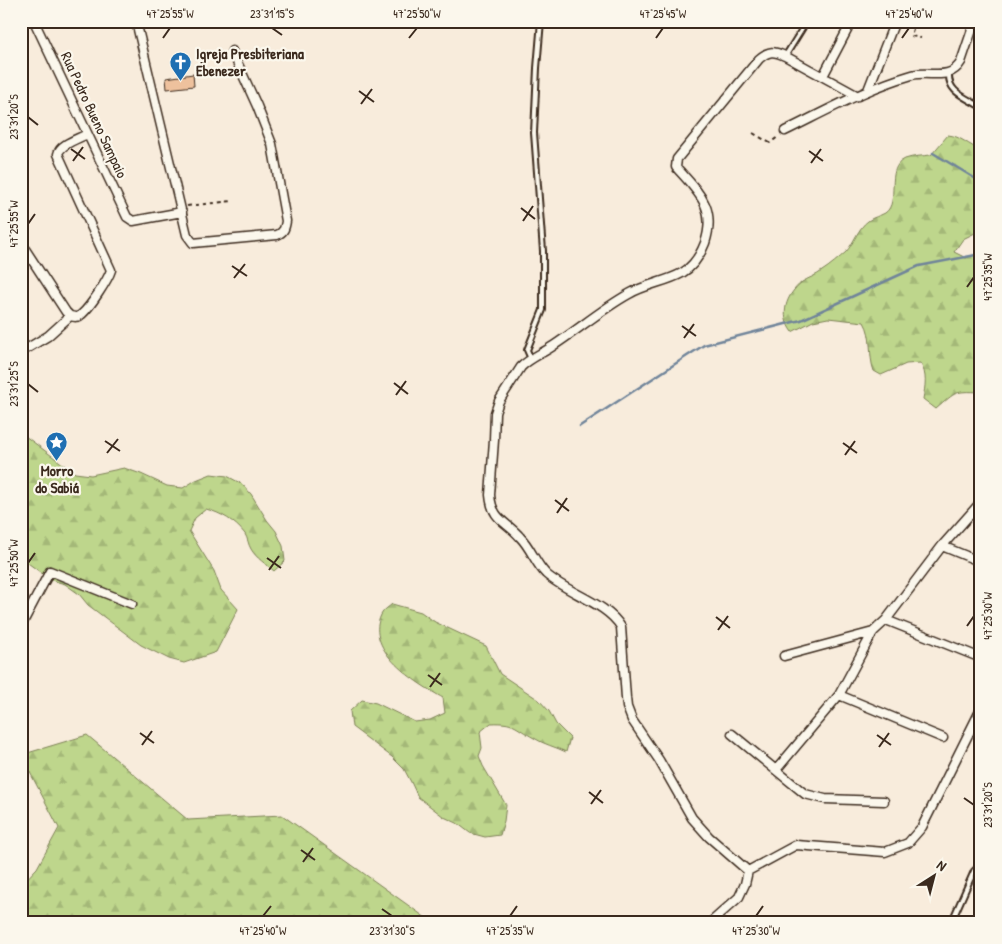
<svg xmlns="http://www.w3.org/2000/svg" width="1002" height="944" viewBox="0 0 1002 944" font-family="'Patrick Hand',sans-serif">
	<defs>
		<pattern id="forest-firs" width="22" height="20" patternUnits="userSpaceOnUse" patternTransform="scale(1.25)"><rect width="22" height="20" fill="#bed68c"/><path d="M5 1l3.5 6h-7zM16 11l3.5 6h-7z" fill="#a4b878"/></pattern>
	</defs>
	<rect width="100%" height="100%" fill="#f8ecdc"/>
	<filter id="ink" filterUnits="userSpaceOnUse"><feTurbulence type="fractalNoise" baseFrequency=".02" numOctaves="2"/><feDisplacementMap in="SourceGraphic" scale="10" xChannelSelector="R" yChannelSelector="G"/><feConvolveMatrix kernelMatrix="1 2 1 2 8 2 1 2 1" color-interpolation-filters="sRGB"/></filter>
	<g filter="url(#ink)">
		<path fill="url(#forest-firs)" stroke="#7c8055" d="M948 135C961 136 969 146 981 150V230L963 239 954 252 966 258 981 252V392C954 391 957 391 936 409L923 399C925 387 928 374 920 363L906 364 881 375 874 371C868 355 873 337 864 322L828 318 813 321 792 332C779 315 786 295 802 282 808 278 816 276 822 271 830 266 839 258 846 252 854 243 858 228 868 221 873 217 880 216 885 213 901 202 884 168 905 159 913 156 923 156 931 155Z
			M21 433 75 473 91 475 124 468 141 474 167 486 183 488 196 480 211 474 227 476 242 484 251 494 267 520 276 531 283 546 285 561 274 571C266 564 256 558 251 549 248 544 248 539 245 534 235 521 221 513 206 509L195 518 189 531 214 571 221 590 238 609 216 652 184 663 169 659 141 645 88 605 79 594 65 584 51 580 21 558Z
			M392 604 421 612 435 622 486 646 500 674 539 700 549 711 556 724 570 738 566 752C556 747 543 744 534 738 514 727 515 722 491 723L480 732 482 748 479 756 483 766 506 805 504 821 500 835 485 837 470 833 457 823 444 817 418 797 411 782 404 769 392 757 352 727 350 711 362 700 376 703 415 722 430 720 445 713 443 698C417 683 364 651 381 615 383 610 389 607 392 604Z
			M87 735 188 820 282 815 433 923H21V885L37 868 59 828 21 755Z"/>
		<g fill="none" stroke-linecap="round" stroke-linejoin="round">
			<path stroke="#6f849a" stroke-width="2.5" d="M933 153 981 182
				M580 426 704 345 801 320 919 266 981 254
				M21 920 24 923"/>
		</g>
		<path fill="#eec19d" stroke="#3b2a1e" d="M193 74 194 86 167 89 166 78Z"/>
		<g fill="none" stroke-linecap="round" stroke-linejoin="round">
			<defs>
				<path id="lane" d="M786 55 807 21
					M949 74C948 93 966 97 981 107
					M531 359 527 350 543 310V251L534 133 537 68 541 21
					M951 923 974 871 981 864"/>
				<path id="street" d="M34 21 127 217 133 221 182 212
					M136 21 187 235 193 243 277 235C284 232 285 228 286 221L272 144 257 106 232 51
					M823 76 852 21
					M868 90 895 21
					M858 96 785 56C774 51 769 50 759 59L677 159 676 167C698 192 717 207 705 243 700 256 694 266 682 273 666 282 646 284 629 294 602 309 579 329 553 346 543 353 530 358 521 367L499 401 495 413 494 440 490 495C492 520 506 521 520 537 531 548 535 563 546 574 567 593 607 603 621 627L626 698 627 707 632 720 659 760 692 818 709 837 748 871 796 845 885 852 908 843 922 827 981 709
					M785 131C826 111 867 88 912 75 930 70 949 82 961 62L975 21
					M21 243 66 312 70 316
					M70 316C74 317 78 318 82 314 90 307 108 280 111 270L58 154C60 144 78 139 87 134
					M21 352 48 336 70 316
					M942 546 981 562
					M886 620 981 658
					M21 626 50 571 132 604
					M784 656 873 632
					M839 695 943 738
					M732 734 805 794 825 799 884 801
					M776 770 839 695 873 632 886 620 942 546 981 502
					M710 923 739 897 745 884 748 871"/>
			</defs>
			<use href="#lane" stroke="#3b2a1e" stroke-width="8"/>
			<use href="#street" stroke="#3b2a1e" stroke-width="11"/>
			<path stroke="#3b2a1e" stroke-width="2" stroke-dasharray="4 4" stroke-linecap="butt" d="M915 21 911 36 921 38
				M753 133 770 143 779 136
				M187 206 232 201"/>
			<use href="#lane" stroke="#fbf7ec" stroke-width="4"/>
			<use href="#street" stroke="#fbf7ec" stroke-width="8"/>
		</g>
	</g>
	<path fill="none" stroke="#3b2a1e" stroke-width="2" d="M272 28 282 35M163 38 170 28M409 38 417 28M656 38 663 28M902 38 909 28M359 91 374 102M361 104 372 89M28 117 38 125M71 149 85 159M809 151 823 161M73 161 83 147M811 163 821 149M521 208 535 219M523 221 533 206M28 224 35 214M232 266 247 276M234 278 245 264M967 287 974 277M682 326 696 336M684 338 694 324M394 383 408 394M28 384 38 392M396 395 406 381M105 441 120 451M843 443 857 453M107 453 118 439M845 455 855 441M555 500 569 511M557 513 567 498M267 558 281 568M28 563 35 553M269 570 279 556M716 617 730 628M967 626 974 616M718 630 728 616M428 675 442 685M430 687 440 673M140 733 154 743M877 735 891 745M142 745 152 731M879 747 889 733M589 792 603 803M964 798 974 805M591 804 601 790M301 850 315 860M303 862 313 848M382 909 392 916M263 916 271 906M510 916 517 906M756 916 763 906"/>
	<defs>
		<symbol id="church-pin" viewBox="-11 -11 22 30"><path d="M0 17L-7.5 6A9.5 9.5 0 1 1 7.5 6Z" fill="#1f6fb2" stroke="#fbf7ec"/><path d="M-1.2-6h2.4v3.5h3.3v2.4h-3.3V6h-2.4V-.1h-3.3v-2.4h3.3Z" fill="#fff"/></symbol>
		<symbol id="sight-pin" viewBox="-11 -11 22 30"><path d="M0 17L-7.5 6A9.5 9.5 0 1 1 7.5 6Z" fill="#1f6fb2" stroke="#fbf7ec"/><path d="M0-6L1.8-2.2L6-1.7L2.9 1.2L3.7 5.4L0 3.3L-3.7 5.4L-2.9 1.2L-6-1.7L-1.8-2.2Z" fill="#fff"/></symbol>
	</defs>
	<g fill-rule="evenodd">
		<use href="#church-pin" x="168" y="50" width="25" height="34"/>
		<use href="#sight-pin" x="44" y="430" width="25" height="34"/>
	</g>
	<g text-anchor="middle" stroke-width="4.5" stroke-linejoin="round" paint-order="stroke">
		<g font-size="15" font-weight="bold" fill="#3b2a1e" stroke="#fbf7ec" text-anchor="start">
			<text x="196" y="59">Igreja Presbiteriana<tspan x="196" dy="17">Ebenezer</tspan></text>
			<text x="57" y="476" text-anchor="middle">Morro<tspan x="57" dy="17">do Sabiá</tspan></text>
		</g>
		<g font-size="15" fill="#3b2a1e" stroke="#fbf7ec">
			<text transform="translate(94 115) rotate(65)" y="5">Rua Pedro Bueno Sampaio</text>
		</g>
	</g>
	<rect width="1002" height="944" fill="none" stroke="#fbf7ec" stroke-width="55"/>
	<g transform="translate(934 876) rotate(36)" stroke="#fbf7ec" stroke-width="4" paint-order="stroke">
	<path d="M0-4L9 19L0 12L-9 19Z" fill="#3b2a1e"/>
	<text y="-8" font-size="14" font-weight="bold" text-anchor="middle" fill="#3b2a1e">N</text>
	</g>
	<rect x="28" y="28" width="946" height="888" fill="none" stroke="#3b2a1e" stroke-width="2"/>
	<g font-size="12" text-anchor="middle" fill="#3b2a1e">
		<text x="170" y="18">47°25'55"W</text>
		<text x="272" y="18">23°31'15"S</text>
		<text x="417" y="18">47°25'50"W</text>
		<text x="663" y="18">47°25'45"W</text>
		<text x="909" y="18">47°25'40"W</text>
		<text transform="translate(14 117) rotate(-90)" y="4">23°31'20"S</text>
		<text transform="translate(14 224) rotate(-90)" y="4">47°25'55"W</text>
		<text transform="translate(988 277) rotate(-90)" y="4">47°25'35"W</text>
		<text transform="translate(14 384) rotate(-90)" y="4">23°31'25"S</text>
		<text transform="translate(14 563) rotate(-90)" y="4">47°25'50"W</text>
		<text transform="translate(988 616) rotate(-90)" y="4">47°25'30"W</text>
		<text transform="translate(988 805) rotate(-90)" y="4">23°31'20"S</text>
		<text x="263" y="935">47°25'40"W</text>
		<text x="392" y="935">23°31'30"S</text>
		<text x="510" y="935">47°25'35"W</text>
		<text x="756" y="935">47°25'30"W</text>
	</g>
</svg>
